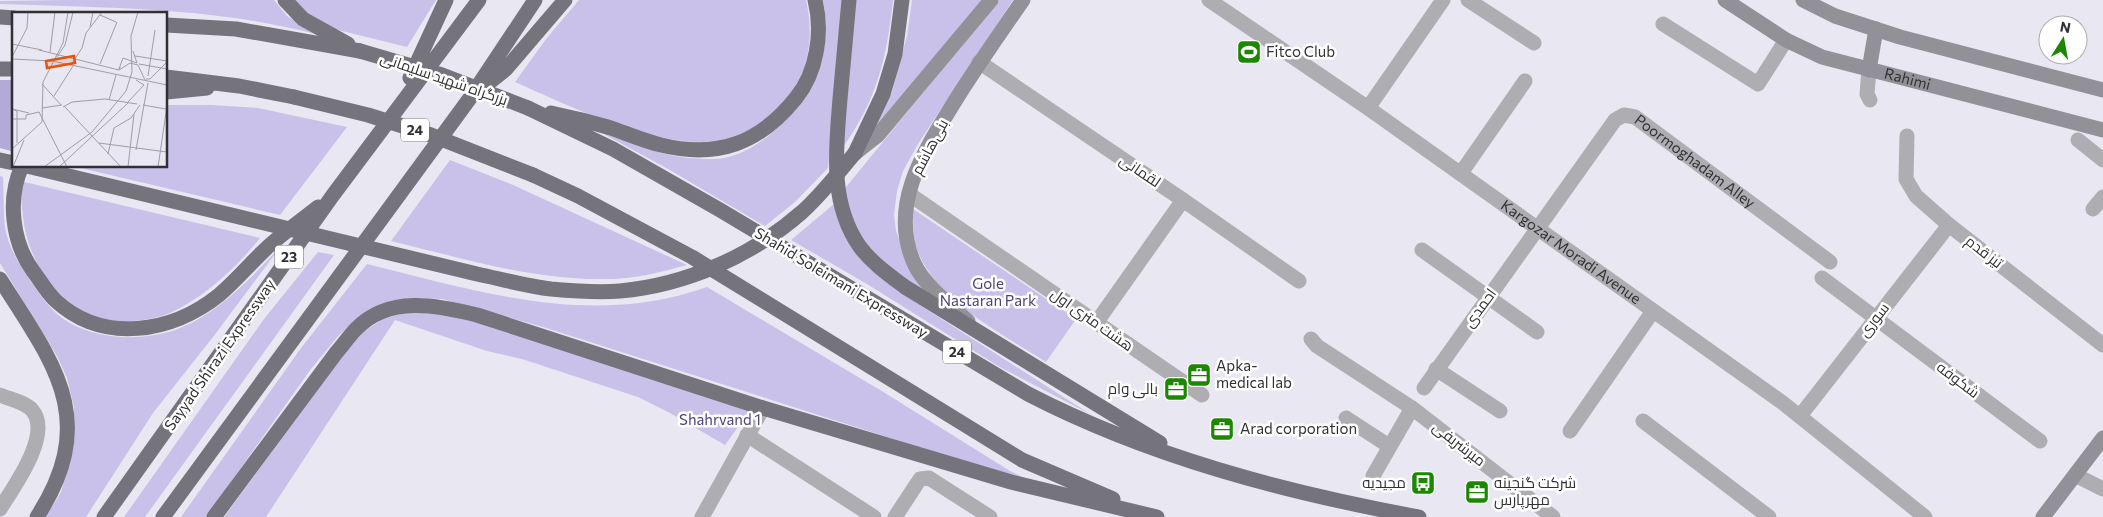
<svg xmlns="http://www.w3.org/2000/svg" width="2103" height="517" viewBox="0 0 2103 517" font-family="Commissioner,Cairo,sans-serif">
	<rect width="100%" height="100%" fill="#e9e7f2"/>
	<path fill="#c9c1e9" d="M65 0H274L287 16 319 35C215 7 108 8 0 4V1Z
		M292 0H436L407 47 334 29 315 21Z
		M579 0H806C814 34 810 73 785 100 772 114 760 127 742 135 681 162 572 107 515 82L546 39Z
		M823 0H843L828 168 795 202 765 226 668 169 591 127C628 143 666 159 708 159 731 160 749 150 767 137 812 103 834 57 823 0Z
		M855 0H893C887 57 877 100 843 147Z
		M912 0H981L868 137 892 92 907 36Z
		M999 0H1013L918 144 903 171 897 191 894 215 896 231 907 261 930 294 891 271 861 238 842 192Z
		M166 105H211L258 108 347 127 280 215 72 166H166Z
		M450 160 513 185 687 265C661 272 635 279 608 279 535 281 462 258 391 241Z
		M0 176 3 177C4 193 3 218 6 233 11 251 20 266 30 280 41 296 51 312 68 322 98 340 142 341 175 330 217 315 251 278 281 246L213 337 153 413 86 517H46L61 492 70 463 74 444V407L67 378 57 356 0 263Z
		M20 181 260 238C236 268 205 297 170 313 158 318 146 320 133 321 84 325 50 295 32 252 22 230 22 204 20 181Z
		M834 204 901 293 1090 414 998 366 867 284 791 240Z
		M913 209 1076 319 1046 362C1001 333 930 298 915 243 913 232 913 221 913 209Z
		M318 252 334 255 145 517H124L264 319Z
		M367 264C480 292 592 328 707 287L885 393 1010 471 1041 486 543 327 442 299 417 298 391 302 349 326 339 335 311 369 206 517H181L301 348Z
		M414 310 459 316 751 409 725 445 670 413 638 397 522 359 487 351 395 320 266 517H224L357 336 383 319Z"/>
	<path fill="#b3aad6" d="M0 80H14V149L11 151 0 148Z"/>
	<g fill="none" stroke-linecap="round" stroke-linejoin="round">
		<g stroke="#aeadb2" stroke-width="15">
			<path id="s1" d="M1209 0 1368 108 1783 403 1925 517"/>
			<path d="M1468 0 1534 43"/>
			<path d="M1663 24 1758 84 1786 40"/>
			<path d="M979 62 1183 200 1299 281"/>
			<path d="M1869 70 1867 94 1870 100"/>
			<path d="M1368 108 1443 0"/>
			<path d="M1907 136 1906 179 1916 196 1949 225 2103 345"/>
			<path d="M2078 140 2103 160"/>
			<path d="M1461 173 1525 81"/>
			<path d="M909 194 1202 395"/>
			<path d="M2093 209 2103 197"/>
			<path d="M1422 250 1537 332"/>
			<path d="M1822 278 2040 441"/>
			<path d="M1096 323 1183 200"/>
			<path d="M1311 339 1317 346 1412 408 1553 517"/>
			<path d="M1436 369 1500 411"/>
			<path id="s2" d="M1424 388 1615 120 1624 115 1635 117 1830 262"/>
			<path d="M0 395C9 399 25 402 32 410 53 434 13 488 0 509"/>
			<path d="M1800 416 1949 225"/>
			<path d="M1346 418 1389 446"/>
			<path d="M1643 421 1769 517"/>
			<path d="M1570 431 1653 311"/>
			<path d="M747 435 874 517"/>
			<path d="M2075 475 2103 489"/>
			<path d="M1373 476 1412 408"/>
			<path d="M702 517 763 408"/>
			<path d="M895 517 920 479 929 478 990 517"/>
		</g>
		<g stroke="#929198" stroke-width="15">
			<path id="s3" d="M1725 0 1786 40 1822 57 2103 130"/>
			<path d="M1803 0 1835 16 1900 37 2103 90"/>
			<path d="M1869 70 1876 29"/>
			<path d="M855 153 878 135 991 0"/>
			<path d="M968 321C951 306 923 284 914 263 888 204 925 150 955 101 977 66 1000 33 1023 0"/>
			<path d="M2043 517 2103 438"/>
		</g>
		<path stroke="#75737c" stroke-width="15" d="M285 0 303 19 348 44
			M849 0C846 33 843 66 840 99 836 149 829 203 860 247 872 263 889 275 905 287L1160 443
			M0 17 14 18
			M166 25 236 29 360 51
			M0 69H14
			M166 77 239 86 294 97
			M410 78 446 0
			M481 89 506 69 565 0
			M166 92 207 88
			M528 108 613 149 720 210 1028 394C1150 457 1284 492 1419 517
			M551 113C571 117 591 122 611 128 628 134 644 141 661 145 718 159 760 143 796 98 817 72 823 32 815 0
			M855 153 883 94 895 54 902 0
			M0 160 14 163
			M22 166C7 199 12 242 33 271 40 280 47 293 56 301 103 344 172 333 219 295 238 279 253 260 271 244 286 231 303 219 318 207
			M533 175 578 196 692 257 1022 460 1113 499
			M0 279C54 364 100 419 37 517
			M104 517 333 195 479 0
			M163 517 470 98 535 0
			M214 517 336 353C343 345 349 336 356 329 389 295 437 305 477 315L763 408 1011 482 1157 517"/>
		<path stroke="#75737c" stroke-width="15" d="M360 51 442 75 528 108
			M294 97 368 115 431 135 533 175
			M27 166 477 274C501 279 526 286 551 289 573 291 597 293 620 291 686 285 752 256 802 212 821 195 838 173 855 153"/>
	</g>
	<defs>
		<symbol id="stadium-square" viewBox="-11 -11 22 22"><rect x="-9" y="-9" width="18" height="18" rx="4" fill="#1c8700" stroke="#fff"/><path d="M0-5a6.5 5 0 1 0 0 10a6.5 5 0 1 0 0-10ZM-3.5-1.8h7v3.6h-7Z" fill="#fff"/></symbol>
		<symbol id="office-square" viewBox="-11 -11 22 22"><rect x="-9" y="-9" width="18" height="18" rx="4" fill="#1c8700" stroke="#fff"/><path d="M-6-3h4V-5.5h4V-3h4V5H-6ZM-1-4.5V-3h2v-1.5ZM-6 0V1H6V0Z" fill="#fff"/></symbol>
		<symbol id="bus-square" viewBox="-11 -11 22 22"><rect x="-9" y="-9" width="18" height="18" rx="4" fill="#1c8700" stroke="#fff"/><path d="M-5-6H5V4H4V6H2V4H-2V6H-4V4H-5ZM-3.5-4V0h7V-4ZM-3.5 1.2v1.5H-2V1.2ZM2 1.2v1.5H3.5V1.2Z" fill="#fff"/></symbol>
	</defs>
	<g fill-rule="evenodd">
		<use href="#stadium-square" x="1235" y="38" width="28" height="28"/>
		<use href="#office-square" x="1185" y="361" width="28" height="28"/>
		<use href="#office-square" x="1162" y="375" width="28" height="28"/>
		<use href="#office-square" x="1208" y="415" width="28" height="28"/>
		<use href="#bus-square" x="1409" y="469" width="28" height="28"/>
		<use href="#office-square" x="1463" y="478" width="28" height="28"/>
	</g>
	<g text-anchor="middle" stroke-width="5" stroke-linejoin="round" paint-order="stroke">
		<g fill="#fff" stroke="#6f6e71" stroke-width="1">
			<rect x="401" y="118.5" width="28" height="23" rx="4"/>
			<rect x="275" y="245.5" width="28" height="23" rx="4"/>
			<rect x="943" y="340.5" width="28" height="23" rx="4"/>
		</g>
		<g font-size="14" font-weight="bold" fill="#313034">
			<text x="415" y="135">24</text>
			<text x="289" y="262">23</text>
			<text x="957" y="357">24</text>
		</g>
		<g font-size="15" fill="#313034" stroke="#fff" text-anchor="start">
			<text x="1266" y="57">Fitco Club</text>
			<text x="1216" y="371">Apka-<tspan x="1216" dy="17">medical lab</tspan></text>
			<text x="1158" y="394" text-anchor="end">بالی وام</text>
			<text x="1240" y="434">Arad corporation</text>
			<text x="1406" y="488" text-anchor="end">مجیدیه</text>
			<text x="1494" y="488">شرکت گنجینه<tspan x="1494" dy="17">مهرپارس</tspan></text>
		</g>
		<g font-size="15" fill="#313034" stroke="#fff">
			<text transform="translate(444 79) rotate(19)" y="5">بزرگراه شهید سلیمانی</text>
			<text dy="5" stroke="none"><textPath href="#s3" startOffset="201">Rahimi</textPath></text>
			<text transform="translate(930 147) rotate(-62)" y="5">بنی‌هاشم</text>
			<text dy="5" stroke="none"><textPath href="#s2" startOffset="425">Poormoghadam Alley</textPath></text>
			<text transform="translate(1140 171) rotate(34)" y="5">لقمانی</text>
			<text dy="5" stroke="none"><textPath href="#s1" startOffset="441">Kargozar Moradi Avenue</textPath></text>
			<text transform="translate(1984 252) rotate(38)" y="5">تیز قدم</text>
			<text transform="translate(841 283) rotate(31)" y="5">Shahid Soleimani Expressway</text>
			<text transform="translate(1480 308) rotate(-54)" y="5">احمدی</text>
			<text transform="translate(1092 320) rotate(35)" y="5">هشت متری اول</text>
			<text transform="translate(1874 320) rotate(-52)" y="5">سوری</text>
			<text transform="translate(220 355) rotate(-55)" y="5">Sayyad Shirazi Expressway</text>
			<text transform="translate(1958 380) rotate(37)" y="5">شکوفه</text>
			<text transform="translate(1459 444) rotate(38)" y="5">میرشریفی</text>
		</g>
		<g font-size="15" fill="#4f4179" stroke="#fff">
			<text x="988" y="289">Gole<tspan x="988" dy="17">Nastaran Park</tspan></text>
			<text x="720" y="425">Shahrvand 1</text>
		</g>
	</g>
	<g transform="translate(12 12)">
		<rect width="155" height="155" fill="#e9e7f2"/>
		<path fill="none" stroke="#9f9ea6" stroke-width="1" d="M88 3 104 10M78 15 81 0M0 32 30 38M27 38 107 58 108 55M38 40 43 0M123 44 155 49M0 45 15 16 16 0M45 45 53 33 61 0M0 47 40 49 155 73M88 52 105 10M127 52 155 57M59 53 70 36 74 21 90 0M126 53 133 68M107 57 111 46 125 51 121 39M107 58 118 51 126 53M136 64 143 18M134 67H138L155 50M30 72 49 93M42 84 61 54M97 88 104 63M116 90 132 73 124 68M131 93 154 97M132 93 136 71M52 94 109 155M51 95 60 90 93 87 125 92M30 96 50 93M0 97 17 101M2 98 5 99V131M14 103 27 100 55 155M0 107H14V103M87 131 155 140M0 137 30 110 31 70 51 31 56 0M124 138 132 93M96 142 102 116 119 106 128 93M1 155 12 128M32 155 80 120 114 79 120 60 119 24 126 0M47 155 116 91M116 155 122 102M146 155 155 94"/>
		<path fill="#df570e" fill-opacity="0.15" stroke="#df570e" stroke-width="2.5" d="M62 44 63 51 35 56 34 49Z"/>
		<rect width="155" height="155" fill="none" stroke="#313034" stroke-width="2.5"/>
	</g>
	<g transform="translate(2063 40) rotate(11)"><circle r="24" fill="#ffffff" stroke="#adacae"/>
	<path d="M0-4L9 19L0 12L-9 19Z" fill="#1c8700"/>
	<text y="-8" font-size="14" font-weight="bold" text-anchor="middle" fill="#313034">N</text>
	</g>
</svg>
